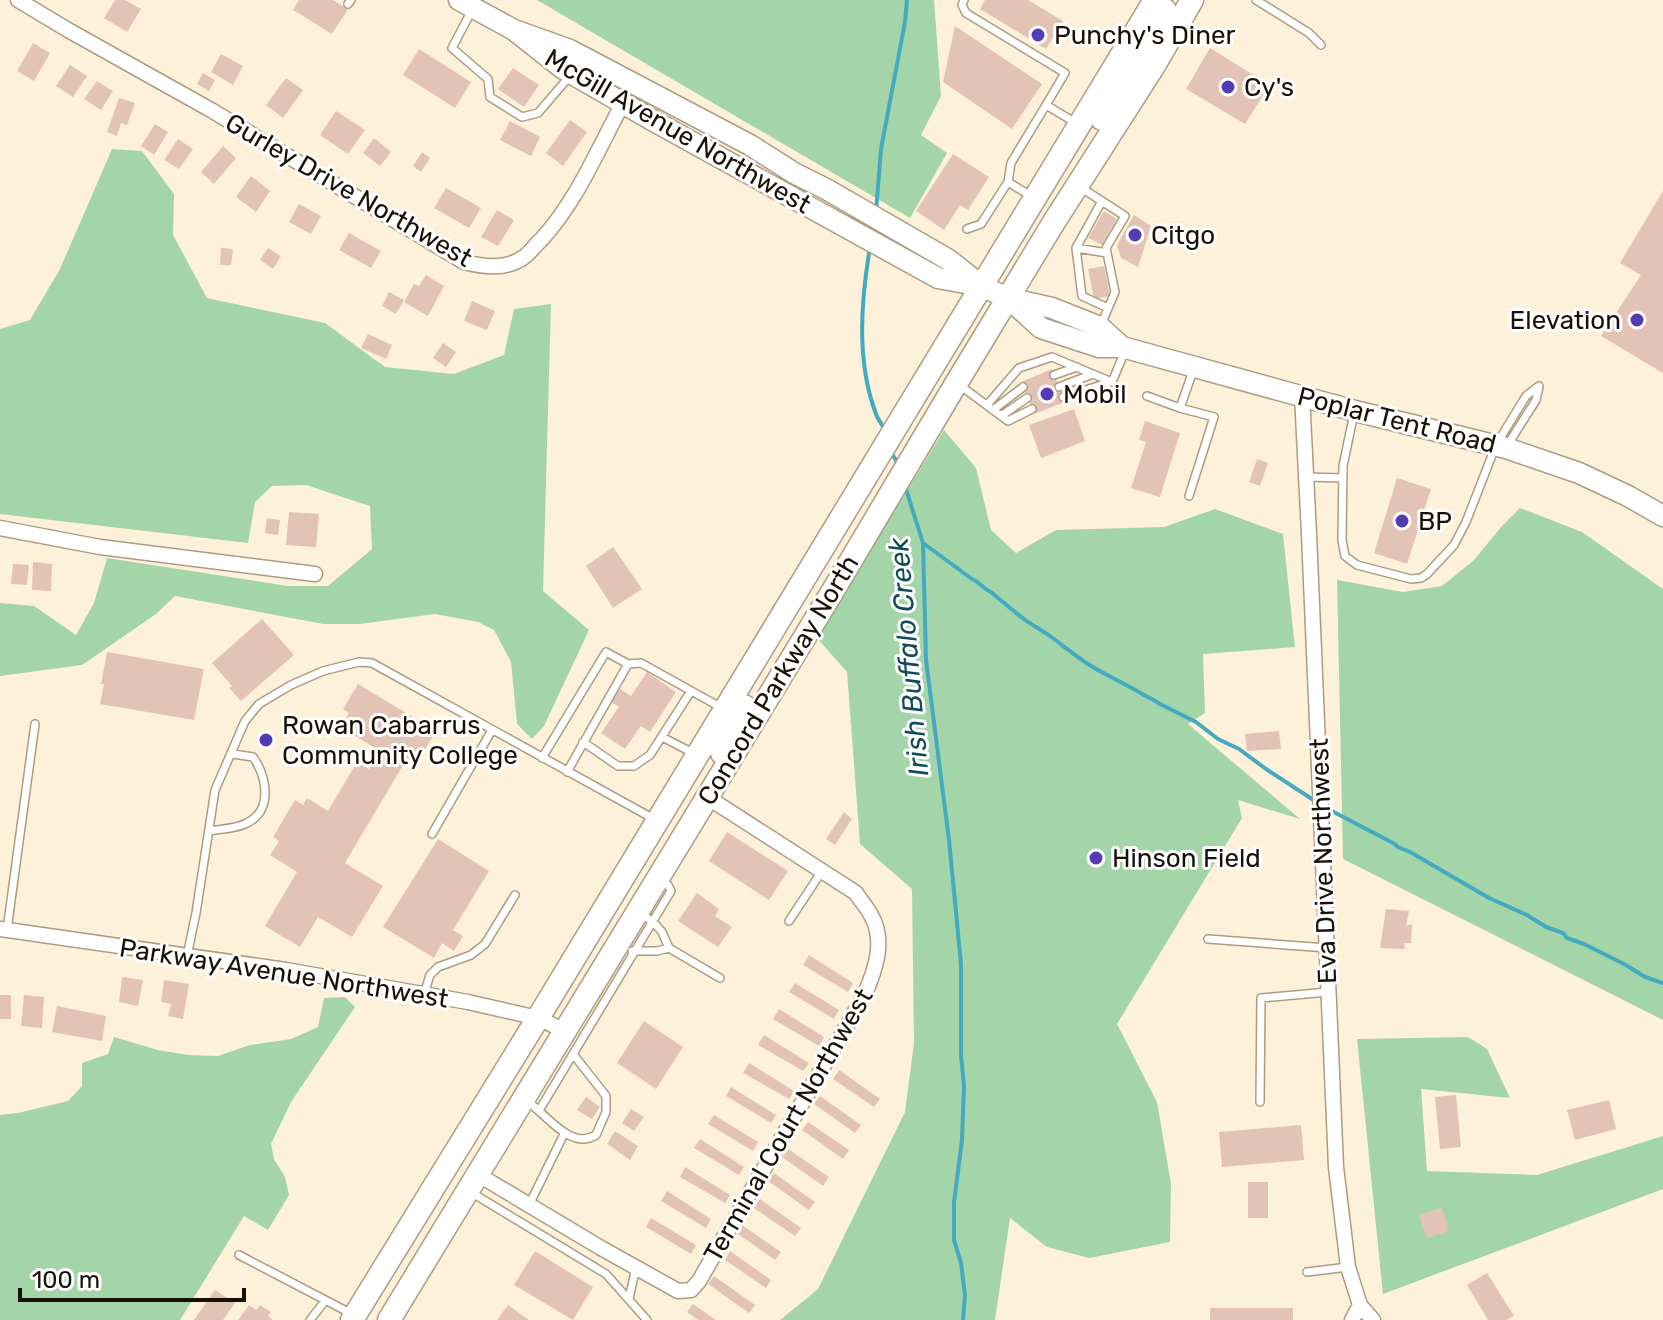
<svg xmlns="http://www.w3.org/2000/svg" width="1663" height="1320" viewBox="0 0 1663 1320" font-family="Rubik,sans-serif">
	<rect width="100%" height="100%" fill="#fef1da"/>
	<path fill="#a4d5a8" d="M537 0H934L941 96 921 135 947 153 910 218Z
		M112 149 142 151 174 194 173 235 207 298 325 323 385 367 454 374 504 355 514 309 551 304 543 591 589 630 544 726 532 739 517 724 511 662 494 630 478 622 435 614 359 624H323L175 596 156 614 82 665 0 676V603L34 606 76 635 94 603 107 558 288 586H328L372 549 370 506 306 485 272 486 255 502 248 543 0 514V329L30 320 60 269Z
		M944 430 976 468 991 530 1016 553 1056 530 1164 527 1215 509 1283 534 1295 647 1203 654 1205 713 1188 724 1300 819 1238 800 1242 818 1117 1024 1157 1102 1171 1184 1170 1242 1089 1258 1047 1247 1010 1218 995 1320H780L818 1289 905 1112 914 1043 912 889 860 844 847 672 817 638Z
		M1520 508 1582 532 1663 589V1020L1343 859 1337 580 1403 592 1442 586 1473 561 1502 526Z
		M345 997 355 1007 291 1102 271 1144 274 1159 285 1177 289 1195 268 1230 244 1216 180 1320H0V1115L18 1113 68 1101 82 1086V1063L108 1054 114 1037 158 1050 188 1055 218 1056 250 1045 291 1039 318 1027 324 998Z
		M1468 1037 1487 1049 1510 1098 1421 1089 1427 1171 1537 1175 1663 1136V1189L1383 1294 1357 1039Z"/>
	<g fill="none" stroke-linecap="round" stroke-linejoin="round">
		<path stroke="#44aabf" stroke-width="4" d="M876 211 881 149 905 22 907 0
			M870 247C861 301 856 361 876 414 878 420 882 424 885 430
			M889 450 896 460 897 467
			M905 486 923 543 926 660 949 840 961 964V1055L964 1086 962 1140 954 1202V1240L961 1263 965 1295 963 1320
			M923 543 972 579C980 582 983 589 991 592 1002 601 1013 611 1024 619 1033 626 1042 630 1050 636 1065 647 1079 659 1096 669 1112 678 1128 685 1144 695 1149 698 1154 699 1160 704L1196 722 1218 739 1239 749 1266 769 1315 801
			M1326 808 1395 844 1398 847 1410 852 1489 898 1527 915 1546 927 1563 933 1567 938 1584 944 1626 965 1645 977 1663 983"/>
	</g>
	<path fill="#e3c3b5" d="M115 0H125L141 9 127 32 104 18Z
		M299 0H333L348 9 332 34 293 10Z
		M985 0H1028L1063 21 1046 49 980 9Z
		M955 26 1042 84 1012 129 943 82Z
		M33 43 50 53 34 81 17 71Z
		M1210 48 1270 85 1245 124 1186 89Z
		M419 49 471 82 455 108 403 75Z
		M221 54 243 66 233 85 211 72Z
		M70 65 87 76 73 97 56 86Z
		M513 68 539 85 524 107 498 89Z
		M203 73 215 80 209 91 197 84Z
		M286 78 303 90 283 118 266 105Z
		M97 81 113 91 101 110 84 99Z
		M119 98 135 103 127 125 121 123 117 136 107 132Z
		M336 111 365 130 348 154 320 135Z
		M570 120 587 132 563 166 546 153Z
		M510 121 540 137 531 156 500 140Z
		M155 124 168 132 154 155 141 146Z
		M374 138 391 152 380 166 363 153Z
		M178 139 193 149 179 169 164 160Z
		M223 146 236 158 214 184 201 172Z
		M422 152 430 158 421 172 413 166Z
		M953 154 989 177 968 210 960 205 944 230 916 211Z
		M251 176 270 191 256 212 236 197Z
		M446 188 481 208 469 228 434 208Z
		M1663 191V373L1601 336 1641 275 1620 263Z
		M299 204 321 216 311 234 289 222Z
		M497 210 514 220 498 246 481 237Z
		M1104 211 1117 219 1102 245 1088 238Z
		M1134 215 1151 226 1138 267 1121 258 1117 245Z
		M349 233 381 251 371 268 339 250Z
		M221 248 233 249 231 265H220Z
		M268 248 281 256 273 269 260 260Z
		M1104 266 1110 296 1094 299 1088 269Z
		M426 275 444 286 428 316 404 302 414 284 419 286Z
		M389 292 404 300 396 314 382 306Z
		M472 301 495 311 487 330 464 321Z
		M368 334 392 345 386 359 361 348Z
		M443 343 456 352 446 367 433 358Z
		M1052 369 1065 402 1034 414 1021 382Z
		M1074 409 1085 441 1041 458 1029 425Z
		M1145 421 1180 433 1160 497 1131 488 1146 442 1139 440Z
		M1257 459 1268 463 1260 486 1249 482Z
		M1397 478 1431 489 1407 564 1374 553Z
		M289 512 319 514 316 547 286 545Z
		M267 518 280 520 278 535 265 533Z
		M613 547 642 589 613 608 586 566Z
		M33 562 52 564 51 591 32 590Z
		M13 564 29 565 27 585 11 584Z
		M262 619 294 655 241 701 229 688 232 686 212 663Z
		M107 652 204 669 194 720 100 704 104 684H101Z
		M647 672 676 692 650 732 641 726 625 749 601 733 619 707 610 701 619 688 631 696Z
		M358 684 436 731 414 768 405 762 345 863 383 886 352 937 318 917 300 947 265 926 297 872 270 855 279 841 273 837 295 800 303 805 307 798 328 811 357 762 369 769 380 751 341 727 349 713 343 709Z
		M1279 731 1281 749 1247 751 1245 734Z
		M844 812 852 819 835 845 826 839Z
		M727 832 788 871 769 900 709 861Z
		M438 839 489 871 453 930 463 936 454 951 442 943 434 958 383 927Z
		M697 893 719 909 715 916 732 927 718 947 678 921Z
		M1386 909 1409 911 1406 926 1412 924 1411 943H1404L1405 949 1380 948Z
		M809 955 853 983 848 992 803 965Z
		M122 977 143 980 138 1006 119 1002Z
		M164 980 189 984 183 1019 168 1016 171 1004 161 1002Z
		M795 983 839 1010 834 1019 789 992Z
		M0 995H11V1019H0Z
		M24 995 44 997 42 1028 21 1026Z
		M57 1006 106 1016 102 1041 52 1032Z
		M779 1009 824 1037 819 1046 773 1019Z
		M644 1021 683 1047 656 1089 617 1063Z
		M764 1035 809 1063 803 1071 758 1045Z
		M749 1063 794 1091 789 1099 743 1073Z
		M839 1070 880 1099 874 1107 833 1079Z
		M731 1087 776 1115 771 1123 726 1096Z
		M1456 1095 1461 1147 1440 1149 1435 1097Z
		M820 1096 861 1125 855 1133 814 1104Z
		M586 1097 600 1107 592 1119 577 1110Z
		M1609 1100 1616 1129 1575 1140 1567 1110Z
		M631 1109 644 1117 634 1131 622 1123Z
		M714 1115 758 1142 753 1151 708 1124Z
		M808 1122 849 1150 843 1159 802 1130Z
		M1301 1125 1304 1160 1222 1167 1219 1132Z
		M615 1131 638 1146 630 1160 607 1144Z
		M700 1139 744 1167 739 1175 694 1148Z
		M788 1149 829 1177 823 1186 782 1157Z
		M685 1167 730 1195 725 1203 680 1177Z
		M774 1173 815 1202 809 1210 768 1181Z
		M1248 1182H1268V1218H1248Z
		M667 1191 711 1219 706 1228 661 1201Z
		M760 1199 801 1228 795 1236 754 1208Z
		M1442 1208 1449 1231 1427 1238 1419 1215Z
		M651 1218 696 1245 691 1254 646 1227Z
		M739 1223 781 1252 775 1260 734 1231Z
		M535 1251 593 1287 573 1320 514 1285Z
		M730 1251 771 1280 766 1288 725 1260Z
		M1487 1273 1514 1316 1506 1320H1488L1467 1285Z
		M714 1276 755 1305 749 1313 708 1284Z
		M215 1290 235 1303 223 1320H194Z
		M693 1304 716 1320H698L687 1312Z
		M249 1305 256 1310 260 1305 271 1312 268 1316 273 1320H238Z
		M508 1305 529 1320H497Z
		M1210 1308H1293V1320H1210Z"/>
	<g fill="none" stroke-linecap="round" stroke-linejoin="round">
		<defs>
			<path id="service" d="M964 0 962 5 966 13 1065 73 1046 105 1076 123
				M1256 0 1309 33 1321 45
				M348 4 351 0
				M472 10 452 48 488 79 490 97 522 117 538 113 569 77
				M1080 187 1125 216 1106 248 1115 292 1101 325
				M1031 196 1008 182 1011 163 1046 105
				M1102 201 1076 248 1082 296 1108 308
				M967 229 981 224 1008 182
				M1076 248 1107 253
				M1054 375 1077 367
				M1112 382 1125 351
				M958 384 1008 421 1032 409
				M1059 387 1093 374
				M1147 396 1180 408 1194 368
				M1063 397 1111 382
				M987 405 1019 368 1052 357 1112 382
				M1180 408 1214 417 1189 496
				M993 410 1023 387
				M1354 413 1343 466 1342 540 1345 556 1357 565 1411 579 1421 578 1427 574 1454 545 1466 522 1496 445 1526 396 1539 386
				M1001 416 1027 398
				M1507 446 1536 400 1539 387
				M1306 477 1343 478
				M628 664 641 663 722 708
				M662 737 695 754
				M583 742 618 766H634L650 755 691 691
				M542 758 606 652 628 664 567 772
				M209 831C220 829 236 829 247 823 273 810 267 777 253 757L233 754
				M432 834 492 730
				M640 912 656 925 662 932 669 948 720 978
				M789 921 822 871
				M7 930 35 724
				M1208 939 1327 948
				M632 951H657L669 948
				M187 956 196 913 215 790 245 721 259 704 291 685 323 671 359 662 372 663 654 819
				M424 994 430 975 438 967 471 955 485 944 515 895
				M527 1101C546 1114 571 1151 596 1135L606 1112V1096L573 1054
				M1260 1102 1261 998 1328 992
				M540 1109 671 891 668 885 659 880
				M469 1191 606 1274 647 1320
				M529 1205 564 1134
				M239 1255 352 1314
				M1307 1272 1348 1267
				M629 1299 636 1267
				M310 1320 325 1301"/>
			<path id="minor" d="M18 0 68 30 211 110 464 262C484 267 506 270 524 257 530 253 535 245 541 240 577 201 598 149 623 103
				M1302 395 1309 534 1336 1167 1348 1267 1360 1305 1373 1320
				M0 528 100 547 315 574
				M0 929 286 970 468 1002 538 1018 565 1031
				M477 1174 601 1248 678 1291 691 1290 699 1281 864 996C875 971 886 941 871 915 867 907 860 900 856 893L707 797
				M1352 1320 1360 1305"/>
			<path id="secondary" d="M459 0 514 30 570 50 750 145 794 173 826 189 949 260 978 283
				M514 30 562 68 652 120 938 278 981 286 1008 298 1052 308 1100 327 1122 347
				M1008 298 1041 328 1099 347H1122L1355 411 1506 448 1579 473 1628 496 1663 516"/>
			<path id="trunk" d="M1102 119 1165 10
				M730 759 722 753 721 744 744 706
				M352 1320 538 1018 1155 0
				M389 1320 831 594 954 387 1054 222 1155 64 1192 0"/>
		</defs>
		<use href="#service" stroke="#ac9c82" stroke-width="10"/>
		<use href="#minor" stroke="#ac9c82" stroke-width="17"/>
		<use href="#secondary" stroke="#ac9c82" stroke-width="23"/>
		<use href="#trunk" stroke="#ac9c82" stroke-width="25"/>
		<use href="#service" stroke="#fff" stroke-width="7"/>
		<use href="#minor" stroke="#fff" stroke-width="14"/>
		<use href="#secondary" stroke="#fff" stroke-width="20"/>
		<use href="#trunk" stroke="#fff" stroke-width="22"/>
	</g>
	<g fill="#533bb3" stroke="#fff" stroke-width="3">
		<circle cx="1038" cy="35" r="8"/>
		<circle cx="1228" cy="87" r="8"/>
		<circle cx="1135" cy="235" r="8"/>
		<circle cx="1637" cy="320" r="8"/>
		<circle cx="1047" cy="394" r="8"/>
		<circle cx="1402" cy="521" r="8"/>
		<circle cx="266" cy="740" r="8"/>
		<circle cx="1096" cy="858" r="8"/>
	</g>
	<g text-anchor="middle" stroke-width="6" stroke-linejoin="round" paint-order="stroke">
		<g font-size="26" fill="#171108" stroke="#fff" text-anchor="start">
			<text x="1054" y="44">Punchy's Diner</text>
			<text x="1244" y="96">Cy's</text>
			<text x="1151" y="244">Citgo</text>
			<text x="1621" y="329" text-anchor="end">Elevation</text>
			<text x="1063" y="403">Mobil</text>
			<text x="1418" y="530">BP</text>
			<text x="282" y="734">Rowan Cabarrus<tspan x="282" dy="30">Community College</tspan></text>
			<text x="1112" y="867">Hinson Field</text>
		</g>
		<g font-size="26" fill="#171108" stroke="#fff">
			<text transform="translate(678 131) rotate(30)" y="9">McGill Avenue Northwest</text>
			<text transform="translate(349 190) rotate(30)" y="9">Gurley Drive Northwest</text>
			<text transform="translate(1397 420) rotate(14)" y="9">Poplar Tent Road</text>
			<text transform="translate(778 680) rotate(-59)" y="9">Concord Parkway North</text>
			<text transform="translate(1323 861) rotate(-92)" y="9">Eva Drive Northwest</text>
			<text transform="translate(284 973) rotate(9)" y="9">Parkway Avenue Northwest</text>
			<text transform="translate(788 1125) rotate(-60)" y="9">Terminal Court Northwest</text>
		</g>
		<g font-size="28" font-style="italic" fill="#104c57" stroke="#fff">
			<text transform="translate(908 657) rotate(-95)" y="10">Irish Buffalo Creek</text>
		</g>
	</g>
	<path d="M20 1288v12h224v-12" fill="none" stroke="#171108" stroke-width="4"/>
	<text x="32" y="1288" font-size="24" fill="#171108" stroke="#ffffff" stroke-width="6" paint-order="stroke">100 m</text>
</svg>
